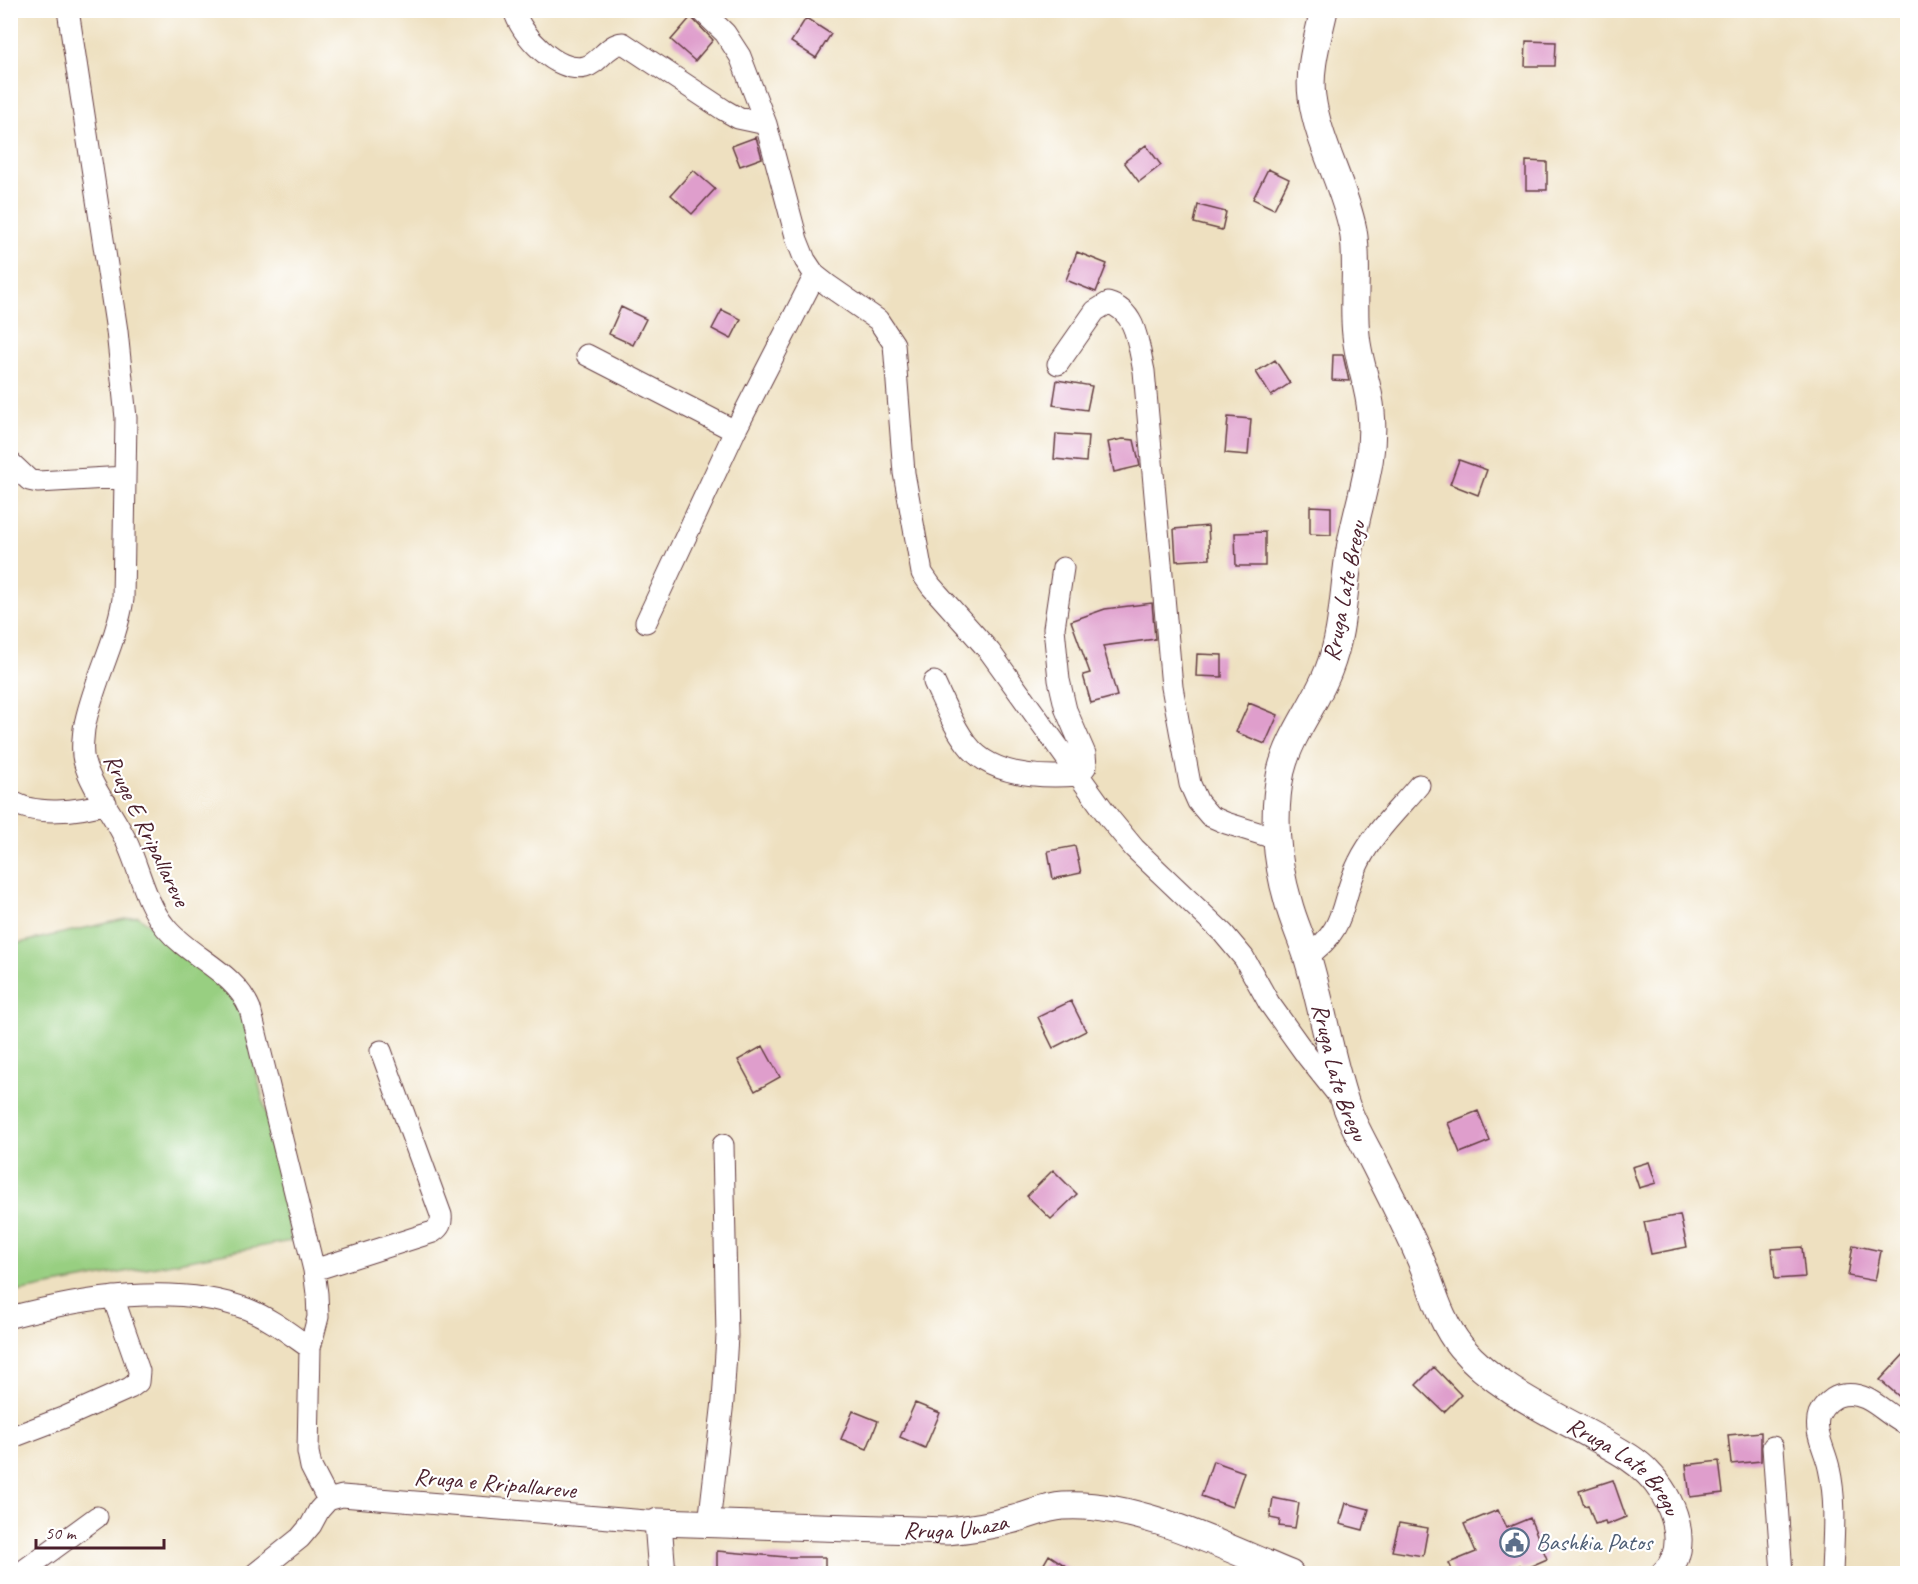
<svg xmlns="http://www.w3.org/2000/svg" width="1918" height="1584" viewBox="0 0 1918 1584" font-family="Caveat,sans-serif">
	<rect width="100%" height="100%" fill="#fff"/>
	<filter id="ink" filterUnits="userSpaceOnUse"><feTurbulence type="fractalNoise" baseFrequency=".0167" numOctaves="2"/><feDisplacementMap in="SourceGraphic" scale="12" xChannelSelector="R" yChannelSelector="G"/><feConvolveMatrix kernelMatrix="1 2 1 2 8 2 1 2 1" color-interpolation-filters="sRGB"/></filter>
	<filter id="wash" filterUnits="userSpaceOnUse"><feTurbulence type="fractalNoise" baseFrequency=".008" numOctaves="4" result="noise"/><feDisplacementMap in="SourceGraphic" scale="24" xChannelSelector="R" yChannelSelector="G"/><feGaussianBlur stdDeviation="1.35" result="paint"/><feColorMatrix in="noise" values="0 0 0 0 0 0 0 0 0 0 0 0 0 0 0 0 0 1.4 0 .05"/><feComposite in="paint" operator="in"/></filter>
	<g filter="url(#wash)">
		<rect width="100%" height="100%" fill="#eee0c0"/>
		<path fill="#98cf81" stroke="#717756" stroke-width="1.5" d="M138 916 237 992 281 1175 291 1241 11 1293 10 945Z"/>
		<g id="blocks">
			<path fill="#df9ecc" d="M691 17 713 40 695 61 671 40Z
				M806 18 831 34 816 58 791 42Z
				M1526 41 1556 42 1555 66H1525Z
				M756 137 762 158 740 166 732 146Z
				M1146 145 1161 165 1139 182 1124 162Z
				M1526 161 1547 162V190H1526Z
				M1268 169 1289 179 1274 209 1253 199Z
				M693 170 715 189 692 214 671 195Z
				M1198 205 1226 212 1222 230 1194 223Z
				M1077 252 1107 264 1096 292 1066 280Z
				M621 307 646 319 633 345 609 334Z
				M722 310 741 319 731 339 712 329Z
				M1333 355H1343L1349 381 1332 380Z
				M1275 360 1290 383 1271 396 1256 372Z
				M1057 380 1092 386 1087 410 1053 405Z
				M1228 417 1251 419 1248 455 1225 453Z
				M1056 434 1088 436 1086 462 1054 459Z
				M1123 439 1134 440 1140 466 1114 472 1108 442Z
				M1459 460 1487 470 1478 495 1450 484Z
				M1310 506 1331 507V535L1310 534Z
				M1208 526 1210 559 1176 561 1174 529Z
				M1265 532V566H1236L1235 533Z
				M1152 603 1155 639 1103 646 1117 696 1091 703 1083 675 1090 673 1071 621 1105 609Z
				M1197 654 1222 655V677L1196 676Z
				M1249 703 1278 715 1265 744 1236 732Z
				M1075 846 1081 873 1053 879 1048 851Z
				M1071 1001 1086 1031 1053 1048 1038 1017Z
				M763 1046 780 1077 755 1091 738 1060Z
				M1478 1111 1490 1141 1460 1153 1448 1123Z
				M1649 1162 1656 1183 1639 1188 1632 1167Z
				M1053 1170 1077 1194 1051 1219 1027 1196Z
				M1680 1215 1687 1247 1651 1254 1644 1222Z
				M1853 1245 1881 1251 1875 1281 1848 1276Z
				M1802 1247 1805 1277 1775 1279 1772 1249Z
				M1908 1350V1404L1880 1380Z
				M1434 1367 1461 1395 1444 1412 1416 1385Z
				M915 1403 940 1413 925 1448 900 1437Z
				M853 1411 878 1421 867 1449 841 1439Z
				M1761 1432V1461L1731 1464 1728 1435Z
				M1213 1461 1244 1472 1232 1507 1201 1496Z
				M1719 1461 1723 1493 1690 1497 1686 1465Z
				M1613 1480 1626 1517 1606 1525 1605 1521 1595 1524 1588 1505 1584 1506 1579 1491Z
				M1273 1498 1299 1503 1295 1528 1279 1526 1280 1520 1270 1518Z
				M1346 1503 1369 1509 1363 1530 1340 1524Z
				M1498 1510 1506 1528 1530 1518 1547 1559 1522 1570 1520 1565 1499 1574H1454L1449 1563 1476 1552 1464 1524Z
				M1399 1523 1428 1528 1423 1556 1392 1551Z
				M717 1551 786 1557H825V1574L717 1573Z
				M1049 1555 1078 1574H1038Z"/>
		</g>
	</g>
	<g filter="url(#ink)">
		<use href="#blocks" fill-opacity="0" stroke="#633c41" stroke-width="1.5"/>
		<g fill="none" stroke-linecap="round" stroke-linejoin="round">
			<defs>
				<path id="minor" d="M68 10 117 331 126 418 123 599C116 644 92 684 84 729 83 740 81 750 84 761 92 790 116 817 128 845 140 872 146 904 166 928 191 958 234 971 250 1009L314 1270 317 1294 318 1317 310 1348 308 1452 311 1467 328 1500
					M514 10C520 34 557 74 585 67 600 63 607 44 623 43L724 110 738 118 766 124
					M701 10 725 33 740 56 766 124 797 240 805 260 815 275 829 286 878 320 894 344 904 473 922 573 931 586 990 652 1110 819 1134 848 1223 933 1244 958 1269 1003 1307 1056 1342 1100
					M587 355 735 431
					M1058 364 1095 311 1108 303C1137 311 1138 345 1144 371L1172 687 1190 784 1198 802 1210 816 1226 823 1277 839
					M10 462 29 480 38 482 125 477
					M646 622 735 431 815 275
					M934 682C944 703 953 726 967 744 991 777 1042 778 1079 775L1086 766 1085 754 1066 710 1059 680 1054 628 1063 568
					M10 800C33 817 81 811 106 803
					M1307 956C1349 929 1339 901 1359 862 1373 833 1399 809 1419 785
					M314 1270 433 1232C440 1227 442 1223 441 1215L381 1051
					M10 1317C83 1298 175 1282 247 1309 270 1318 290 1334 310 1348
					M10 1438 65 1417 130 1388 138 1382 139 1371 113 1297
					M1773 1447 1782 1574
					M709 1524 723 1401 727 1336 723 1145
					M19 1574 97 1517
					M255 1574 300 1538 311 1525 319 1510 328 1500 342 1496 658 1522
					M1832 1574C1833 1538 1837 1503 1829 1468 1826 1452 1813 1431 1819 1415 1823 1406 1833 1396 1843 1395 1870 1390 1886 1417 1908 1425"/>
				<g id="major">
					<path id="s1" d="M1324 10C1318 38 1308 69 1312 97 1318 143 1344 184 1353 230 1359 264 1352 300 1356 335 1358 361 1369 385 1371 412 1376 460 1358 502 1350 549 1343 588 1344 631 1329 669 1316 704 1290 734 1281 771 1272 813 1276 860 1288 901 1293 921 1302 939 1308 959 1322 1006 1330 1056 1345 1102 1352 1124 1365 1145 1375 1165 1392 1199 1410 1233 1424 1268 1434 1295 1442 1324 1461 1347 1495 1388 1552 1413 1598 1439 1615 1449 1634 1458 1648 1473 1672 1497 1693 1547 1664 1574"/>
					<path id="s2" d="M662 1574 658 1522 947 1531C969 1529 989 1526 1010 1520 1028 1516 1045 1507 1063 1506 1135 1501 1224 1547 1290 1574"/>
				</g>
			</defs>
			<use href="#minor" stroke="#633c41" stroke-width="23"/>
			<use href="#major" stroke="#633c41" stroke-width="29"/>
			<use href="#minor" stroke="#fff" stroke-width="21"/>
			<use href="#major" stroke="#fff" stroke-width="27"/>
		</g>
	</g>
	<defs>
		<symbol id="civic-ring" viewBox="-11 -11 22 22"><circle r="9.5" fill="#fff" stroke="#5c6f8a" stroke-width="1.5"/><path d="M-.6-6.5H3V-4.5H.6V-3L4-1V1h2V6H-6V1h2V-1L-.6-3ZM-1.2 2.5V6h2.4V2.5Z" fill="#5c6f8a"/></symbol>
	</defs>
	<g fill-rule="evenodd">
		<use href="#civic-ring" x="1498" y="1526" width="33" height="33"/>
	</g>
	<g text-anchor="middle" stroke-width="4.5" stroke-linejoin="round" paint-order="stroke">
		<g font-size="24" fill="#4a1f2b" stroke="#fff">
			<text transform="translate(1344 591) rotate(-79)" y="8">Rruga Late Bregu</text>
			<text transform="translate(147 830) rotate(64)" y="8">Rruge E Rripallareve</text>
			<text dy="8" stroke="none"><textPath href="#s1" startOffset="1096">Rruga Late Bregu</textPath></text>
			<text dy="8" stroke="none"><textPath href="#s1" startOffset="1602">Rruga Late Bregu</textPath></text>
			<text transform="translate(495 1483) rotate(5)" y="8">Rruga e Rripallareve</text>
			<text dy="8" stroke="none"><textPath href="#s2" startOffset="350">Rruga Unaza</textPath></text>
		</g>
		<g font-size="24" fill="#4e5e75" stroke="#fff" text-anchor="start">
			<text x="1536" y="1550">Bashkia Patos</text>
		</g>
	</g>
	<rect width="1918" height="1584" fill="none" stroke="#fff" stroke-width="36"/>
	<path d="M36 1539v9h128v-9" fill="none" stroke="#4a1f2b" stroke-width="3"/>
	<text x="45" y="1539" font-size="18" fill="#4a1f2b" stroke="#ffffff" stroke-width="4.5" paint-order="stroke">50 m</text>
</svg>
